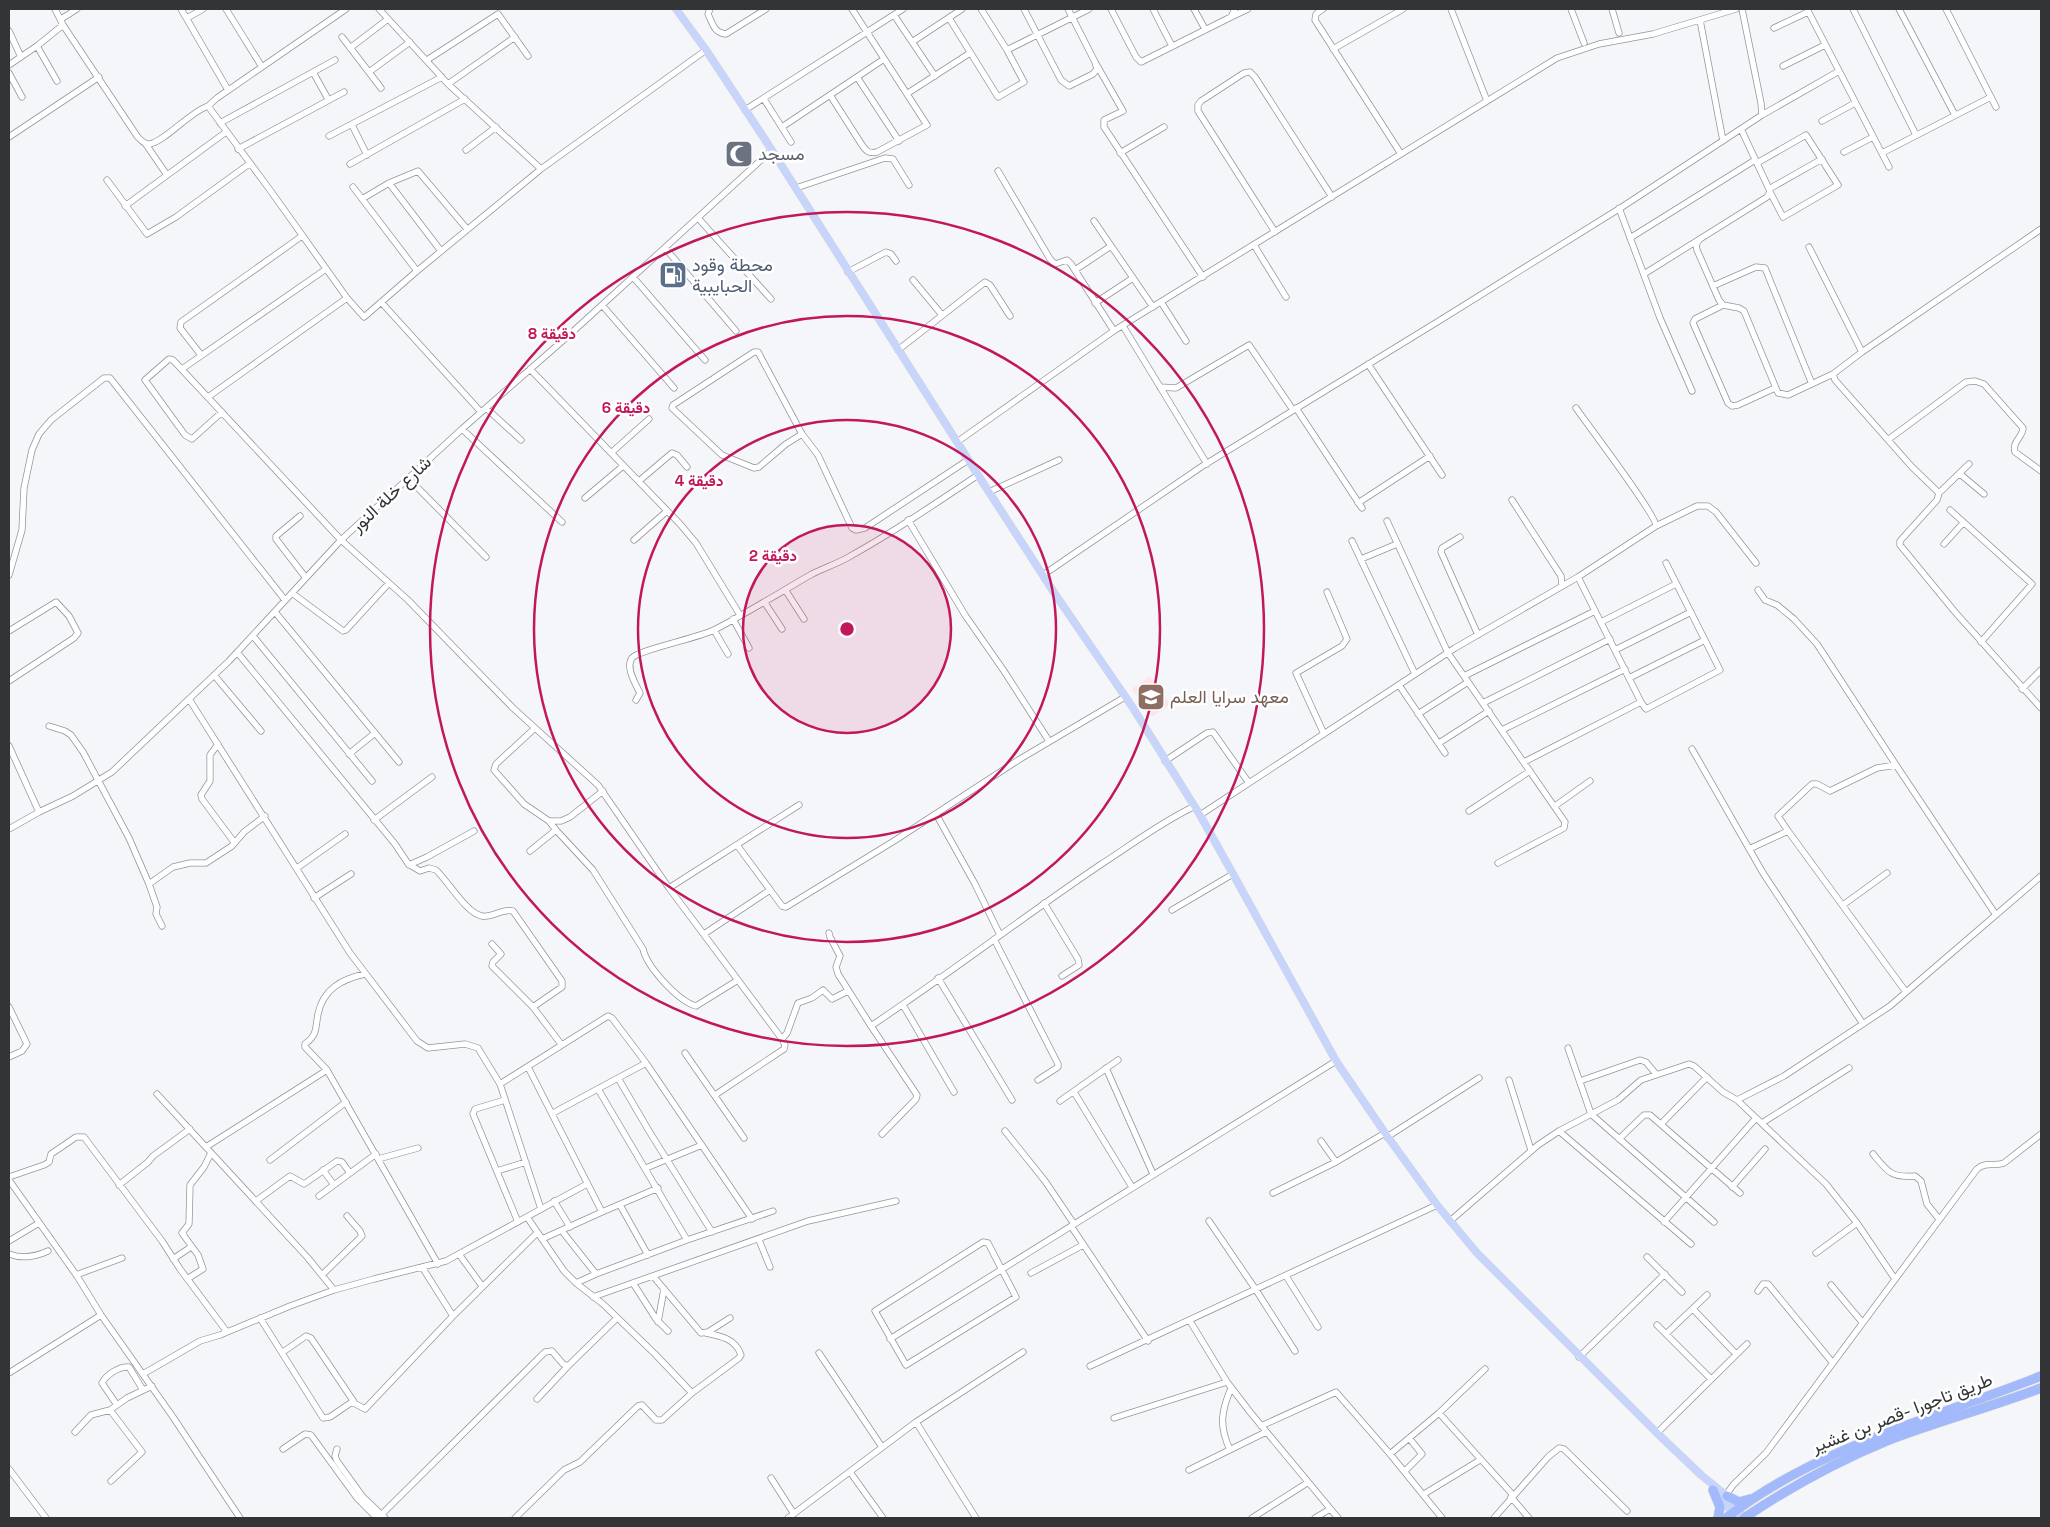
<svg xmlns="http://www.w3.org/2000/svg" width="2050" height="1527" viewBox="0 0 2050 1527" font-family="'Space Grotesk',Vazirmatn,sans-serif">
	<rect width="100%" height="100%" fill="#f4f6fa"/>
	<path fill="#ffe4e9" d="M1150 676 1170 704 1152 717 1132 689Z"/>
	<g fill="none" stroke-linecap="round" stroke-linejoin="round">
		<defs>
			<path id="minor" d="M55 9 63 25 137 136C140 139 144 145 150 144 165 141 190 112 208 106L270 190 347 298 364 317 417 271 541 169 706 50
				M181 9 228 90
				M226 9 262 67
				M379 9 448 84 541 169
				M710 9 708 14C713 24 714 33 726 34L766 9
				M1024 9 1061 80 1069 86 1093 74 1097 69 1095 62 1068 9
				M1111 9 1136 57 1141 62 1231 17 1235 9
				M1153 9 1172 46
				M1194 9 1205 29
				M1323 9 1316 14 1315 20 1401 154
				M1451 9 1487 101
				M1571 9 1584 43
				M1612 9 1619 33
				M1807 9 1889 167
				M1853 9 1916 135
				M1899 9 1955 115
				M1946 9 1996 107
				M894 15 935 76
				M1233 16 1248 9
				M187 18 203 9
				M949 18 998 97 1024 82 1007 50 981 9
				M61 19 77 9
				M1700 20 1723 141
				M1774 28 1808 12
				M9 31 21 57
				M342 37 381 88
				M912 42 962 9
				M37 46 57 81
				M350 48 388 19
				M1333 49 1403 9
				M1007 50 1089 9
				M427 60 498 14 528 56
				M1095 62 1123 111 1104 120V127L1203 277
				M9 65 37 46 63 25
				M1783 66 1825 45
				M313 72 328 99
				M369 72 410 42
				M9 73 22 97
				M857 77 899 141
				M448 84 515 37
				M908 93 970 53
				M830 95 862 145C866 151 869 154 877 152L927 125 852 9
				M764 99 791 142
				M208 106 217 98 346 9
				M745 110 903 9
				M1762 115 1839 71
				M1822 121 1855 103
				M220 123 335 60
				M352 125 367 155
				M782 127 884 59
				M329 136 442 77
				M9 137 99 77
				M145 143 167 175
				M238 149 344 92
				M466 150 496 127
				M1844 152 1873 137
				M1120 153 1164 127
				M1882 153 1991 97
				M1757 163 1806 135 1838 185 1783 217 1770 192
				M350 164 465 99
				M998 171 1050 259 1055 264 1067 260 1071 264 1114 331
				M107 180 147 234 176 217 249 164
				M389 183 441 251
				M353 187 417 271
				M796 188 885 158 893 159 909 185
				M1769 189 1822 159
				M362 199 389 183 418 171 467 229
				M125 206 226 132
				M1619 208 1660 318 1692 391
				M698 218 771 299
				M1094 221 1153 307
				M1275 232 1198 111V105L1201 101 1244 73 1250 72 1255 77 1332 197
				M1630 238 1755 160
				M1699 240 1696 245 1697 250 1719 300 1723 305 1739 308 1744 311 1778 393 1788 395 1833 374
				M1254 245 1286 297
				M1809 247 1862 352
				M665 248 736 331
				M1075 270 1111 246
				M848 272 886 252 891 254 896 261
				M1644 274 1767 197 1770 192 1769 189 1741 129
				M633 277 705 360
				M913 280 942 315
				M1713 286 1756 267 1765 268 1812 384
				M381 302 481 412
				M1161 302 1186 341
				M1095 303 1133 278
				M602 305 674 388
				M1723 305 1695 319 1693 323 1728 403 1732 406 1738 405 1775 388
				M1123 326 1207 464
				M898 350 985 282 990 285 1010 316
				M201 355 180 328 181 322 302 236
				M1368 364 1442 475
				M182 369 326 269
				M530 369 680 524 696 543 740 615
				M1160 387 1176 388 1249 345 1293 410
				M208 397 347 298
				M486 408 521 440
				M1296 408 1362 508
				M222 412 192 439 185 435 145 380 169 359 173 360 341 540 408 600 513 708 598 785 669 888 782 1039 785 1045 784 1049 715 1095
				M462 429 562 522
				M802 434 786 444 759 467 754 468 722 455 672 408 673 405 754 352H758L802 434 818 455 852 528 856 530 865 528 968 460
				M1889 439 1966 382 1975 381 1984 384 2023 428C2023 437 2012 441 2015 452L2041 471
				M957 442 1115 330 1557 58 1599 44 1653 34 1736 9
				M611 453 649 419
				M1969 464 1939 493 1937 500 1900 541V545L1955 612 2041 708
				M1960 474 1984 494
				M408 478 486 557
				M639 481 672 453 677 455 687 467
				M989 492 1059 460
				M1939 493 1912 467 1835 380 1833 374 1862 352 2041 229
				M585 498 623 466
				M1512 500 1561 576 1562 586
				M1358 503 1430 456
				M1950 510 2032 584 1981 642
				M300 516 276 536V539L306 578
				M908 520 965 615 1004 671 1049 741
				M1387 521 1448 653 1565 822 1564 828 1498 863
				M1656 526 1697 506H1708L1716 512 1756 563
				M1460 537 1442 548 1441 552 1478 635
				M634 540 667 511
				M1352 541 1415 674
				M1944 544 1963 523
				M1361 559 1397 544
				M9 575 22 530 24 488 32 450 39 434 51 420 104 378H110L285 600
				M1043 575 1201 467 1442 319 1622 207 1759 117 1762 115 1761 103 1742 9
				M1758 590 1765 600 1777 605 1794 619 1817 644 1896 765 1877 768 1830 791 1817 784H1812L1778 816 1788 831
				M786 591 804 619
				M292 593 343 631 346 630 389 583
				M765 603 782 629
				M275 612 399 762
				M733 619 749 648
				M1601 622 1676 584
				M714 630 728 654
				M9 631 56 602 69 616 78 633 74 638 9 681
				M253 636 372 781
				M1615 650 1691 612
				M237 652 395 844 409 865 427 857 474 831
				M214 675 261 731
				M1464 676 1595 611
				M1629 678 1705 640
				M1399 685 1445 753
				M2022 689 2041 670
				M189 699 350 953 417 1041 428 1048 465 1044 478 1048 500 1084 541 1209
				M636 700 640 693C636 685 625 667 632 658 638 650 698 638 714 630 747 613 779 593 812 574 824 568 836 564 847 558 892 533 935 504 978 475
				M1641 702 1646 709 1720 670 1666 563
				M1483 703 1610 639
				M1418 714 1468 682
				M49 726 65 731 71 735 83 752 129 838 149 884 157 907 156 914 162 926
				M535 728 496 764 494 770 524 804 549 821 556 830
				M1502 730 1625 669
				M1324 734 1296 673 1342 646 1347 639 1327 592
				M1439 743 1489 711
				M218 744 210 755V781L201 795 202 799 234 842
				M9 746 39 812
				M1692 749 1763 873 1863 1024
				M349 754 375 733
				M1165 761 1207 733 1213 732 1249 783
				M1524 762 1641 702 1578 577
				M1896 765 1996 915
				M1555 806 1590 781
				M1469 811 1530 771
				M936 814 975 884 1000 935
				M1200 815 1455 648 1578 577 1656 526C1657 516 1587 424 1576 408
				M374 820 432 777
				M549 821H561L570 817 603 791
				M9 829 39 812 73 796 112 772 229 661 341 540 462 429 568 336 772 150
				M737 845 782 906 786 907 894 841 1020 759 1125 697
				M1749 849 1788 831 1906 992
				M530 851 556 830 593 870 643 949C647 967 678 1001 696 1006L738 980
				M410 865 420 871 429 868 436 870C448 881 466 913 482 916 492 918 503 908 513 911L562 981V987L533 1007 561 1044
				M297 868 345 834
				M149 884 173 867 190 863H206L232 846 244 832 265 816
				M669 888 799 805
				M314 898 351 874
				M1044 903 1078 959 1079 965 1062 976
				M1843 905 1887 873
				M1172 910 1233 874
				M829 933 830 937 840 956 836 967 838 974 871 1026
				M704 934 770 890
				M994 939 1058 1064V1067L1038 1080
				M492 944 501 954 493 962 492 966 533 1007
				M938 978 1012 1100
				M903 1005 954 1092
				M9 1007 27 1044 22 1051 9 1057
				M782 1039 787 1033 798 1003 812 998 823 990 832 999 848 991
				M1568 1048 1591 1114 1714 1222
				M685 1053 744 1138
				M528 1067 602 1212 658 1188
				M1106 1068 1153 1174
				M327 1070 305 1047V1044C318 1034 315 1029 318 1014 323 989 342 979 365 974
				M618 1078 649 1131 712 1232
				M1509 1080 1531 1150
				M1580 1081 1640 1060 1646 1062 1656 1074
				M500 1084 608 1016 612 1018 646 1063
				M598 1089 687 1240
				M1074 1092 1132 1187
				M157 1094 308 1258 334 1290
				M505 1100 475 1109 473 1114 518 1222
				M1737 1100 1784 1076 1890 1006 2041 876
				M1060 1101 1118 1060
				M553 1113 646 1063 752 1219
				M1762 1123 1849 1068
				M1661 1124 1707 1077
				M1005 1131 1045 1181 1074 1224
				M1559 1131 1691 1244
				M882 1134 916 1099 917 1095 871 1026C949 974 1023 917 1100 865 1131 845 1160 823 1193 807
				M1387 1137 1479 1078
				M1619 1139 1644 1115H1650L1740 1193
				M1321 1141 1336 1162
				M206 1147 327 1070 438 1264
				M1873 1154C1888 1172 1891 1178 1915 1176L1921 1181 1927 1204 1939 1219
				M378 1159 418 1148
				M270 1160 346 1102
				M646 1168 702 1145
				M323 1170 334 1185
				M497 1171 526 1162
				M9 1177 44 1165 49 1162 51 1154 76 1137H84L162 1241 180 1269 227 1332
				M9 1180 77 1276 101 1315 173 1417 240 1518
				M119 1185 148 1162 153 1156 190 1129
				M1732 1187 1765 1149
				M1273 1193 1336 1162 1385 1133
				M319 1196 376 1154
				M256 1201 290 1176 304 1184 337 1161 342 1162 350 1173
				M554 1201 570 1227
				M620 1205 648 1255
				M527 1217 564 1271 576 1283 603 1304 655 1354 692 1393
				M1209 1221 1256 1290 1295 1351
				M1450 1221 1538 1145 1559 1131 1618 1100 1641 1080 1689 1064 1694 1066 1723 1092 1737 1100 1826 1184 1857 1223 1895 1279
				M1664 1222 1756 1118
				M1071 1226 1148 1341
				M562 1231 596 1274 687 1240 773 1211
				M542 1239 602 1212
				M759 1240 770 1267
				M9 1241 39 1223
				M983 1242 988 1243 1016 1297 906 1365 875 1311Z
				M1816 1253 1857 1223
				M9 1254C22 1259 35 1257 48 1251
				M459 1254 482 1286
				M1647 1257 1682 1292
				M173 1259 191 1247
				M422 1267 453 1316
				M1031 1273 1083 1245
				M323 1274 362 1236 360 1231 347 1216
				M76 1275 122 1258
				M653 1276 701 1333 708 1332 730 1318
				M1286 1276 1318 1327
				M187 1279 203 1269 198 1255 182 1233 189 1224 190 1185 204 1167 211 1153
				M576 1283 596 1274
				M633 1283 656 1319 668 1331
				M1831 1285 1862 1322
				M1758 1291 1763 1284H1768L1832 1362
				M593 1297 808 1221 896 1201
				M1693 1309 1736 1354
				M260 1318 323 1418 330 1417 352 1402 365 1409 453 1316 537 1233
				M658 1322 664 1289
				M1657 1325 1711 1379
				M1666 1334 1707 1295
				M890 1339 1336 1061
				M283 1352 306 1336 311 1338 354 1402
				M819 1353 882 1447
				M1579 1357 1665 1274
				M1090 1366 1437 1205
				M1485 1369 1439 1413 1513 1495
				M9 1373 101 1315
				M143 1374 200 1341 220 1335 290 1306 334 1290 374 1279 446 1261 587 1184
				M1227 1382 1250 1412 1338 1518
				M537 1399 568 1366
				M117 1405 102 1383C106 1375 119 1366 129 1367L143 1390
				M1439 1413 1390 1454 1442 1518
				M1114 1418 1227 1382 1190 1321
				M916 1422 976 1518
				M1261 1426 1336 1392 1390 1454
				M75 1432 91 1415 110 1410
				M1657 1433 1747 1344
				M283 1449 305 1434 311 1435 357 1498 377 1518
				M337 1449 335 1456 337 1461 363 1497 385 1518
				M1230 1450C1219 1426 1221 1412 1231 1388
				M9 1469 46 1518
				M1189 1470 1266 1432
				M1405 1471 1422 1454 1409 1438
				M850 1472 883 1518
				M771 1478 794 1514
				M111 1481 142 1452 110 1410 127 1398 152 1386
				M1424 1494 1480 1460
				M1726 1495 1733 1485 1766 1453 1977 1169C1986 1161 1994 1167 2004 1163L2041 1134
				M1511 1497 1529 1518
				M378 1518 545 1352 552 1351 563 1364 568 1366 617 1318
				M515 1518 564 1470 580 1462 638 1406 642 1405 656 1420H662L692 1393 739 1358 741 1355C736 1339 721 1336 706 1333
				M788 1518 916 1422 1023 1352
				M1252 1518 1307 1483
				M1315 1518 1330 1509
				M1494 1518 1548 1457 1559 1448 1564 1449 1627 1511"/>
			<path id="major" d="M676 9 706 50 764 138 978 475 1055 594 1133 708 1200 815 1233 874 1336 1061 1385 1133 1437 1205 1477 1253 1658 1434 1701 1475 1727 1496 1744 1518
				M1717 1495 1737 1518"/>
			<path id="highway" d="M1713 1490 1720 1507 1718 1518
				M1727 1496 1739 1502 1750 1499
				M1726 1518C1819 1446 1933 1419 2041 1376
				M1744 1518C1790 1487 1838 1461 1889 1440 1939 1421 1991 1407 2041 1388"/>
		</defs>
		<use href="#minor" stroke="#94969a" stroke-width="7"/>
		<use href="#major" stroke="#d2d2d3" stroke-width="8"/>
		<use href="#highway" stroke="#d2d2d3" stroke-width="10"/>
		<use href="#minor" stroke="#fff" stroke-width="5.5"/>
		<use href="#major" stroke="#c7d5fd" stroke-width="7"/>
		<use href="#highway" stroke="#a2b9fc" stroke-width="9"/>
	</g>
	<circle cx="847" cy="629" r="104" fill="#c2185b" fill-opacity=".12"/>
	<g fill="none" stroke="#c2185b" stroke-width="2.5">
		<circle cx="847" cy="629" r="104"/>
		<circle cx="847" cy="629" r="209"/>
		<circle cx="847" cy="629" r="313"/>
		<circle cx="847" cy="629" r="417"/>
	</g>
	<defs>
		<symbol id="mosque-square" viewBox="-11 -11 22 22"><rect x="-9" y="-9" width="18" height="18" rx="4" fill="#6b7280" stroke="#fff"/><path d="M3.5-4.9A6 6 0 1 0 3.5 4.9A5 5 0 1 1 3.5-4.9Z" fill="#fff"/></symbol>
		<symbol id="fuel-square" viewBox="-11 -11 22 22"><rect x="-9" y="-9" width="18" height="18" rx="4" fill="#5c6f8a" stroke="#fff"/><path d="M-5.5-6h7V0h2V4h1.3V-2.5L3-4.5l.8-.8L6-3V5H2.5V1h-1V6h-7ZM-4.2-4.7v3.2H.2V-4.7Z" fill="#fff"/></symbol>
		<symbol id="university-square" viewBox="-11 -11 22 22"><rect x="-9" y="-9" width="18" height="18" rx="4" fill="#8d6e63" stroke="#fff"/><path d="M0-5L7-2L0 1L-7-2ZM-4 1L0 2.5L4 1V4Q0 6-4 4Z" fill="#fff"/></symbol>
	</defs>
	<g fill-rule="evenodd">
		<use href="#mosque-square" x="723" y="138" width="32" height="32"/>
		<use href="#fuel-square" x="657" y="259" width="32" height="32"/>
		<use href="#university-square" x="1135" y="681" width="32" height="32"/>
	</g>
	<g text-anchor="middle" stroke-width="5" stroke-linejoin="round" paint-order="stroke">
		<g font-size="18" fill="#5b616d" stroke="#fff" text-anchor="start">
			<text x="758" y="160">مسجد</text>
		</g>
		<g font-size="18" fill="#4e5e75" stroke="#fff" text-anchor="start">
			<text x="692" y="271">محطة وقود<tspan x="692" dy="21">الحبايبية</tspan></text>
		</g>
		<g font-size="18" fill="#333435" stroke="#fff">
			<text transform="translate(391 494) rotate(-43)" y="6">شارع خلة النور</text>
			<text transform="translate(1902 1413) rotate(-21)" y="6">طريق تاجورا -قصر بن غشير</text>
		</g>
		<g font-size="18" fill="#785e54" stroke="#fff" text-anchor="start">
			<text x="1170" y="703">معهد سرايا العلم</text>
		</g>
	</g>
	<circle cx="847" cy="629" r="8" fill="#c2185b" stroke="#fff" stroke-width="2.5"/>
	<g font-size="15" text-anchor="middle" font-weight="bold" fill="#c2185b" stroke="#fff" stroke-width="5" stroke-linejoin="round" paint-order="stroke">
		<text x="552" y="339">8 دقيقة</text>
		<text x="626" y="413">6 دقيقة</text>
		<text x="699" y="486">4 دقيقة</text>
		<text x="773" y="561">2 دقيقة</text>
	</g>
	<rect width="2050" height="1527" fill="none" stroke="#333435" stroke-width="20"/>
</svg>
